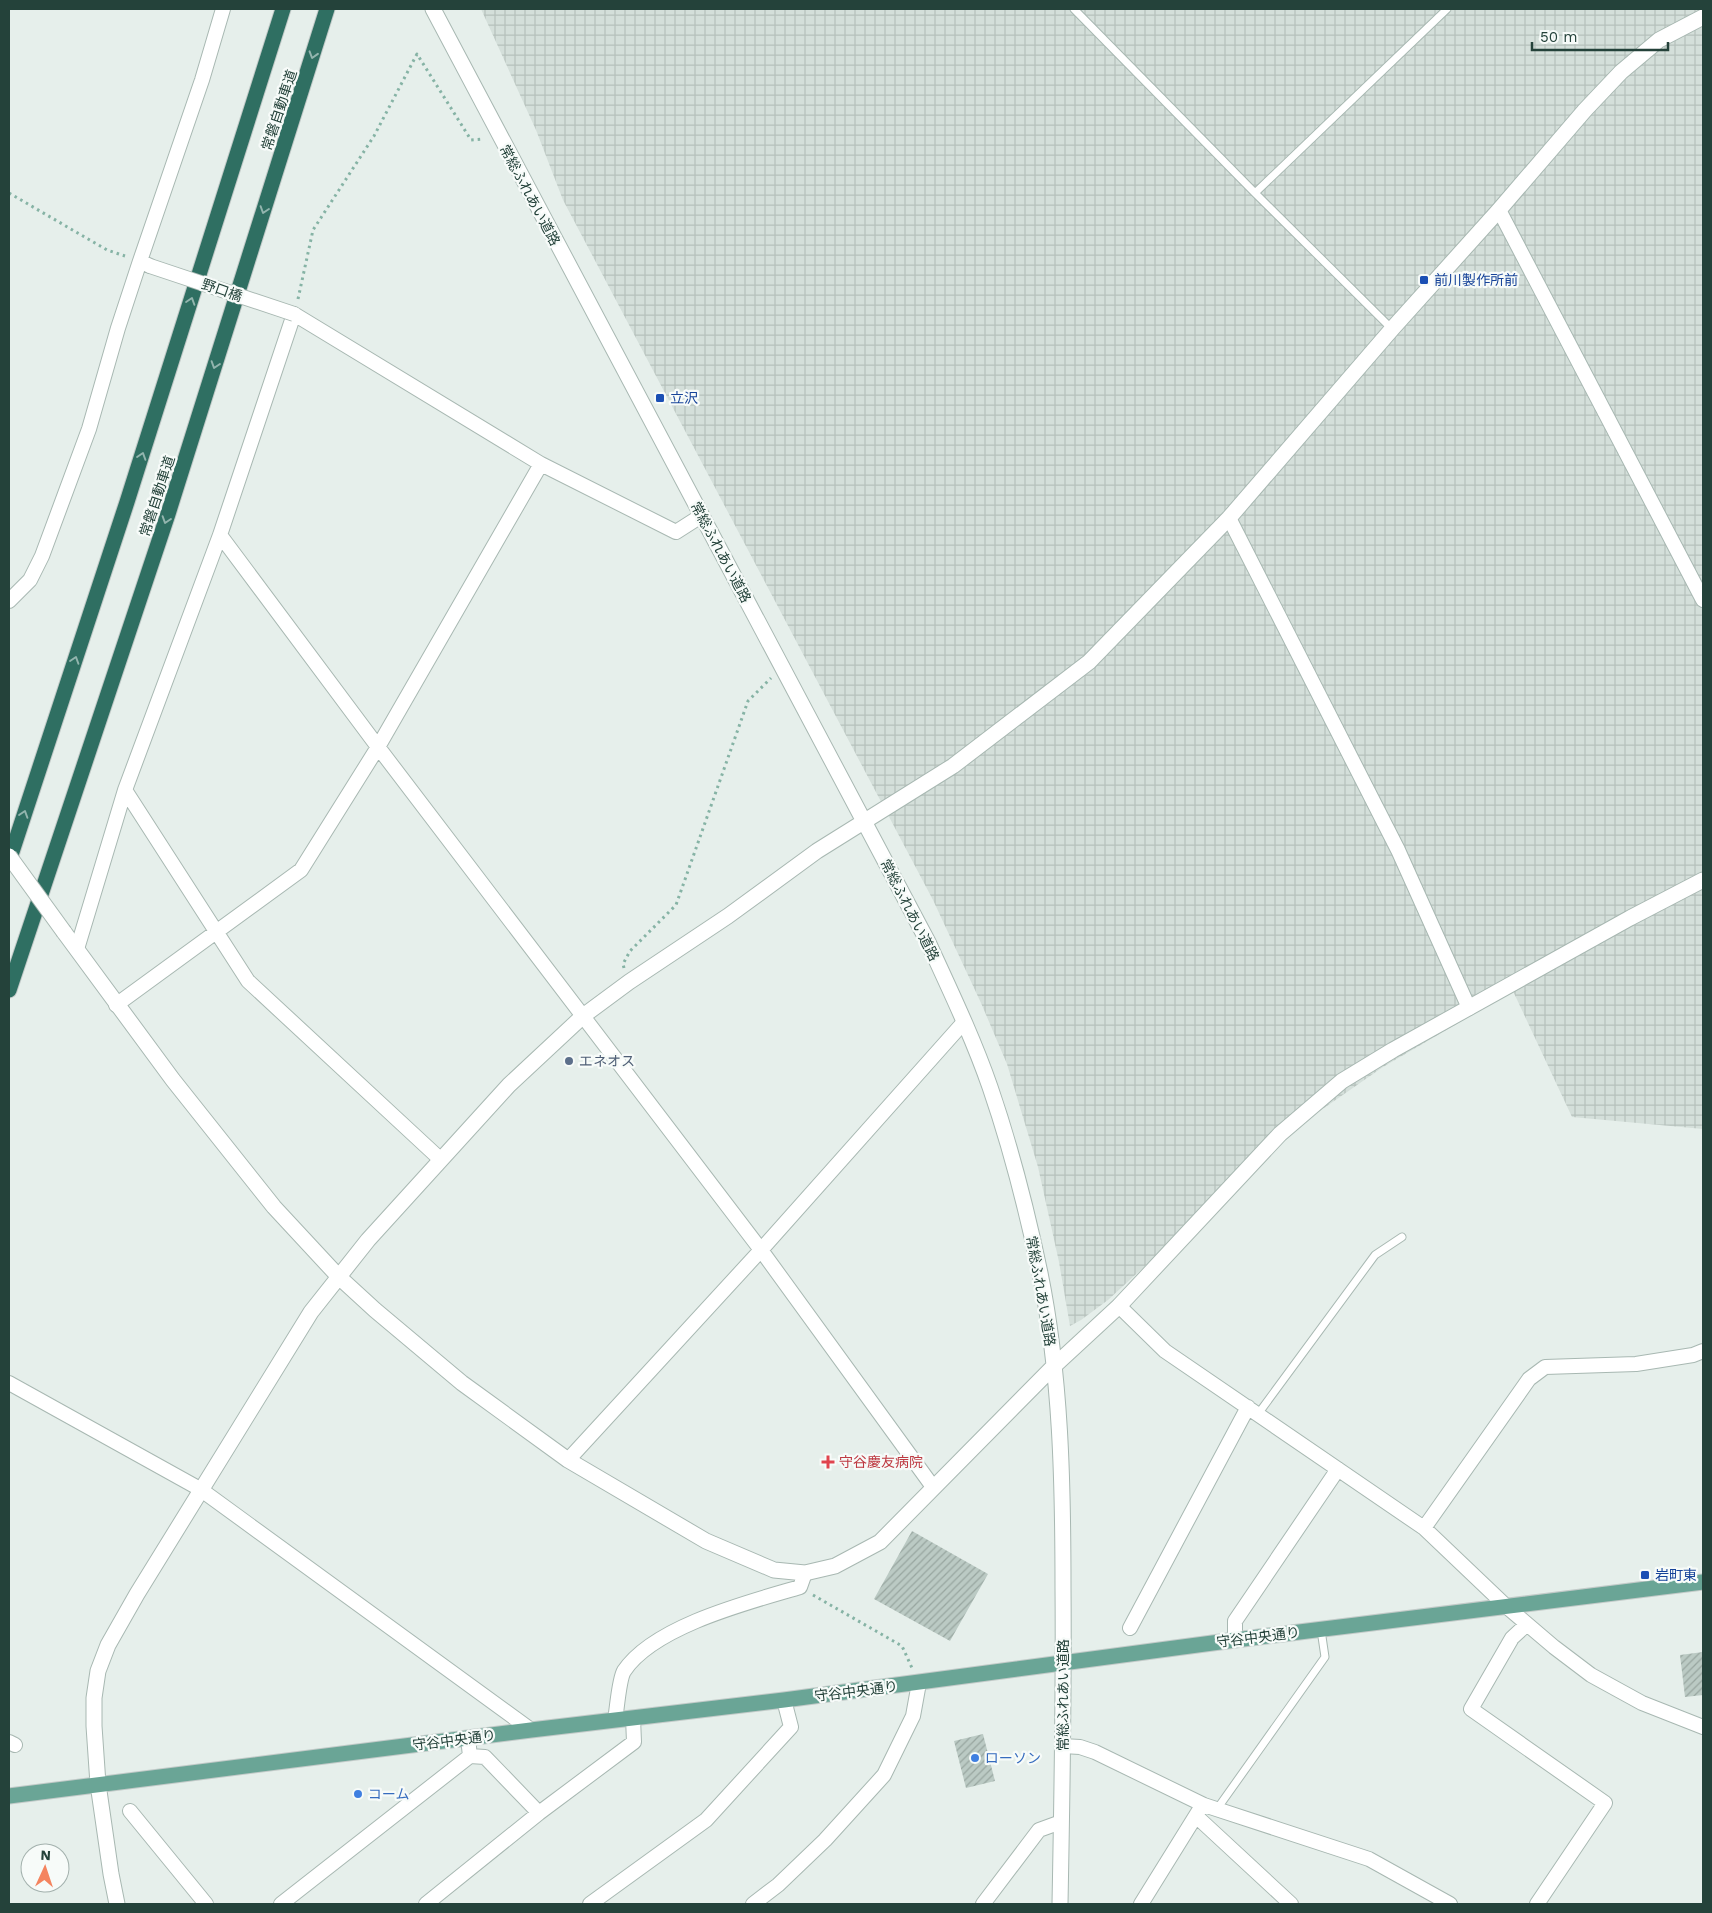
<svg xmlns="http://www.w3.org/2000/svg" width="1712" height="1913" viewBox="0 0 1712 1913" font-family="'Work Sans','Noto Sans JP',sans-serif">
	<defs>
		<pattern id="industrial-grid" width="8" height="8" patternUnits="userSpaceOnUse" patternTransform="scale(1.25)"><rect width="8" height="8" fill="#d4dfda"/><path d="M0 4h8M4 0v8" fill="none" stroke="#b6c1bc"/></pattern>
		<pattern id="building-hatch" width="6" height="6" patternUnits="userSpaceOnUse" patternTransform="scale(1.25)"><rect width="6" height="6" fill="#bbcac4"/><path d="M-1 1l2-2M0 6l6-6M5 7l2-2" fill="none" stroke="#98a6a0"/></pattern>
	</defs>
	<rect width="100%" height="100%" fill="#e6efeb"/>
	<path fill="url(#industrial-grid)" d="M481 9H1703V1129L1572 1117 1513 991 1383 1067 1291 1131 1108 1300 1081 1320 1070 1326 1059 1262 1038 1167 1007 1064 981 1003 933 900 563 200 536 130Z"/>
	<path fill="url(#building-hatch)" d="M912 1531 988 1574 950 1641 874 1599Z
		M1703 1652V1695L1685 1697 1680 1655Z
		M983 1734 995 1781 966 1788 954 1741Z"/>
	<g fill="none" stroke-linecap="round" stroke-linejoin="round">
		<defs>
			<path id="service" d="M1074 9 1255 193 1392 329
				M1255 193 1447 9
				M1258 1414 1375 1255 1402 1237
				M1217 1809 1325 1657 1321 1630"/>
			<path id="minor" d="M1499 210 1703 600
				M140 261 202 80 223 9
				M1229 518 1398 850 1469 1008
				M220 535 378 747 761 1250 933 1487
				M9 601 30 580 42 556 89 429 118 328 140 261 150 266
				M125 790 248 981 440 1159
				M77 949 125 790 220 535 294 314 541 464 676 532 701 516
				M116 1005 301 870 378 747 541 464
				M1119 1306 1165 1351 1424 1528 1507 1607 1554 1647 1591 1675 1642 1703 1703 1727
				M9 1383 200 1489 531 1730
				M568 1460 761 1250 964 1022
				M1424 1528 1529 1379 1545 1367 1636 1364 1693 1355 1703 1351
				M1527 1624 1512 1638 1471 1709 1605 1803 1537 1904
				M1130 1628 1248 1407
				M1235 1640V1621L1338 1469
				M615 1720C617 1709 619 1679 624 1671 654 1626 749 1602 800 1587L805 1573
				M9 1742 15 1745
				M1063 1746 1080 1747 1095 1752 1204 1805 1369 1859 1450 1904
				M470 1756 485 1757 539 1813
				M130 1811 206 1904
				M1196 1816 1291 1904
				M281 1904 470 1756 468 1738
				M426 1904 539 1813 634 1742 633 1718
				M590 1904 706 1820 791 1727 784 1700
				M753 1904 778 1885 825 1840 884 1775 913 1716 919 1683
				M983 1904 1039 1830 1061 1822
				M1141 1904 1200 1809"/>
			<path id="tertiary" d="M433 9 928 942C950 990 973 1038 990 1087 1011 1148 1027 1211 1040 1273 1061 1376 1063 1483 1063 1588 1064 1694 1062 1799 1060 1904
				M64 932 173 1080 274 1207 339 1277 375 1310 462 1383 568 1460 706 1541 774 1570 805 1573 835 1566 880 1542 1053 1367 1119 1306 1280 1134 1342 1081 1393 1050 1630 918 1703 880
				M117 1904 111 1874 98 1784 94 1726V1698L98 1671 108 1645 137 1594 311 1312 368 1240 509 1085 583 1016 629 982 728 916 817 851 953 766 1089 662 1229 518 1392 329 1499 210 1585 110 1621 72 1659 40 1703 17"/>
			<path id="primary" d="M9 1796 531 1730 784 1700 1235 1640 1703 1582"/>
			<path id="motorway" d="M9 861 127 502 283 9
				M9 990 168 514 327 9"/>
		</defs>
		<use href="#service" stroke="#a8b8b2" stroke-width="9"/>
		<use href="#minor" stroke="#a8b8b2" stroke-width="16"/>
		<use href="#tertiary" stroke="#a8b8b2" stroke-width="17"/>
		<use href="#primary" stroke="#c2cac8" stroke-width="17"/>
		<use href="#motorway" stroke="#c2cac8" stroke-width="17"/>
		<path stroke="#86b3a5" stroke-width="3" stroke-dasharray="2.5 4" stroke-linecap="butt" d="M9 193 107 250 125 256
			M298 299 313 230 374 136 417 54 471 140 484 139
			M624 968 623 964 630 951 676 905 748 701 771 678
			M813 1595 902 1646 912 1668"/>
		<use href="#service" stroke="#fff" stroke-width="7"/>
		<use href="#minor" stroke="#fff" stroke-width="14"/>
		<use href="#tertiary" stroke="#fff" stroke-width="15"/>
		<use href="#primary" stroke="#6aa596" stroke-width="15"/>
		<use href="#motorway" stroke="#2f6f62" stroke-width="15"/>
		<defs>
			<path id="minor-bridge" d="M150 266 294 314"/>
			<path id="tertiary-bridge" d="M9 856 64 932"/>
		</defs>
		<use href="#minor-bridge" stroke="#a8b8b2" stroke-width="16" stroke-linecap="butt"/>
		<use href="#tertiary-bridge" stroke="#a8b8b2" stroke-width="17" stroke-linecap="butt"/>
		<use href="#minor-bridge" stroke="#fff" stroke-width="14"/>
		<use href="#tertiary-bridge" stroke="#fff" stroke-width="15"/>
	</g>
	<defs><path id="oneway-chevron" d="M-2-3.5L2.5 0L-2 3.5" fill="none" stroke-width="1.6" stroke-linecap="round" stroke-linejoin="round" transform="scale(1.25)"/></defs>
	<g stroke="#93b5ae">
		<use href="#oneway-chevron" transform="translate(313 55) rotate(107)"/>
		<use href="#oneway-chevron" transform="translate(264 210) rotate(108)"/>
		<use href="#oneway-chevron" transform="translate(191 301) rotate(-72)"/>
		<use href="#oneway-chevron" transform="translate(215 365) rotate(108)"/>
		<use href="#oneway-chevron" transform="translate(142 456) rotate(-72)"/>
		<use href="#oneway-chevron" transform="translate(166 520) rotate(108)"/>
		<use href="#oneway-chevron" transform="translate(75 660) rotate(-72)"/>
		<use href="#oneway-chevron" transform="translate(24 814) rotate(-72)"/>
	</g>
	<g fill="#1a4fb4" stroke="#f7fbf9" stroke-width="2">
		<rect x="1419" y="275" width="10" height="10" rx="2.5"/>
		<rect x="655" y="393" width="10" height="10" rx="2.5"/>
		<rect x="1640" y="1570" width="10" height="10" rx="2.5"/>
	</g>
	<circle fill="#5c6f8a" stroke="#f7fbf9" stroke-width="2" cx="569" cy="1061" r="5"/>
	<path fill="#e0444e" stroke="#f7fbf9" stroke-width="2" d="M825.5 1454.5h5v5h5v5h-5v5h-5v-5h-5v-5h5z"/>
	<g fill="#3f7fe0" stroke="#f7fbf9" stroke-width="2">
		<circle cx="975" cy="1758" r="5"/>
		<circle cx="358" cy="1794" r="5"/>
	</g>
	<g text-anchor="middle" stroke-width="4.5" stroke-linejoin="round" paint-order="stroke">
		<g font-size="14" fill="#24423a" stroke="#f7fbf9">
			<text transform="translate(279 110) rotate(-72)" y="5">常磐自動車道</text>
			<text transform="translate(530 195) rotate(62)" y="5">常総ふれあい道路</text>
			<text transform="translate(222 290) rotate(19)" y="5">野口橋</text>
			<text transform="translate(157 496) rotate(-72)" y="5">常磐自動車道</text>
			<text transform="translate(721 552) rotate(62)" y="5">常総ふれあい道路</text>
			<text transform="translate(910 910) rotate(63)" y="5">常総ふれあい道路</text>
			<text transform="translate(1041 1291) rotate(80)" y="5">常総ふれあい道路</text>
			<text transform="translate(1258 1637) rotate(-7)" y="5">守谷中央通り</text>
			<text transform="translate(856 1691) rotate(-7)" y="5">守谷中央通り</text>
			<text transform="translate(1063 1695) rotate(-90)" y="5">常総ふれあい道路</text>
			<text transform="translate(454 1740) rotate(-7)" y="5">守谷中央通り</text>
		</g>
		<g font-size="14" fill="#164399" stroke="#f7fbf9" text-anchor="start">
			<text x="1434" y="285">前川製作所前</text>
			<text x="670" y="403">立沢</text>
			<text x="1655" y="1580">岩町東</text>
		</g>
		<g font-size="14" fill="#4e5e75" stroke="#f7fbf9" text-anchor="start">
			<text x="579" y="1066">エネオス</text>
		</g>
		<g font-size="14" fill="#be3a42" stroke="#f7fbf9" text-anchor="start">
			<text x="839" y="1467">守谷慶友病院</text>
		</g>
		<g font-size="14" fill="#366cbe" stroke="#f7fbf9" text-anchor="start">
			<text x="985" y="1763">ローソン</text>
			<text x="368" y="1799">コーム</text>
		</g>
	</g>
	<rect width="1712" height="1913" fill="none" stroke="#24423a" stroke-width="20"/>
	<g transform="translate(45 1868) rotate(3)"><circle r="24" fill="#f7fbf9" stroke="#a3b1ad"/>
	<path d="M0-4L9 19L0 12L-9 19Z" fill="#f4845f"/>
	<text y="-8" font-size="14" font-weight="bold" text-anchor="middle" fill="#24423a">N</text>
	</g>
	<path d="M1532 42v8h136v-8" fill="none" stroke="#24423a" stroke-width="2.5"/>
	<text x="1540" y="42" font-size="15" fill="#24423a" stroke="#f7fbf9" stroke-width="4" paint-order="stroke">50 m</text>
</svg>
